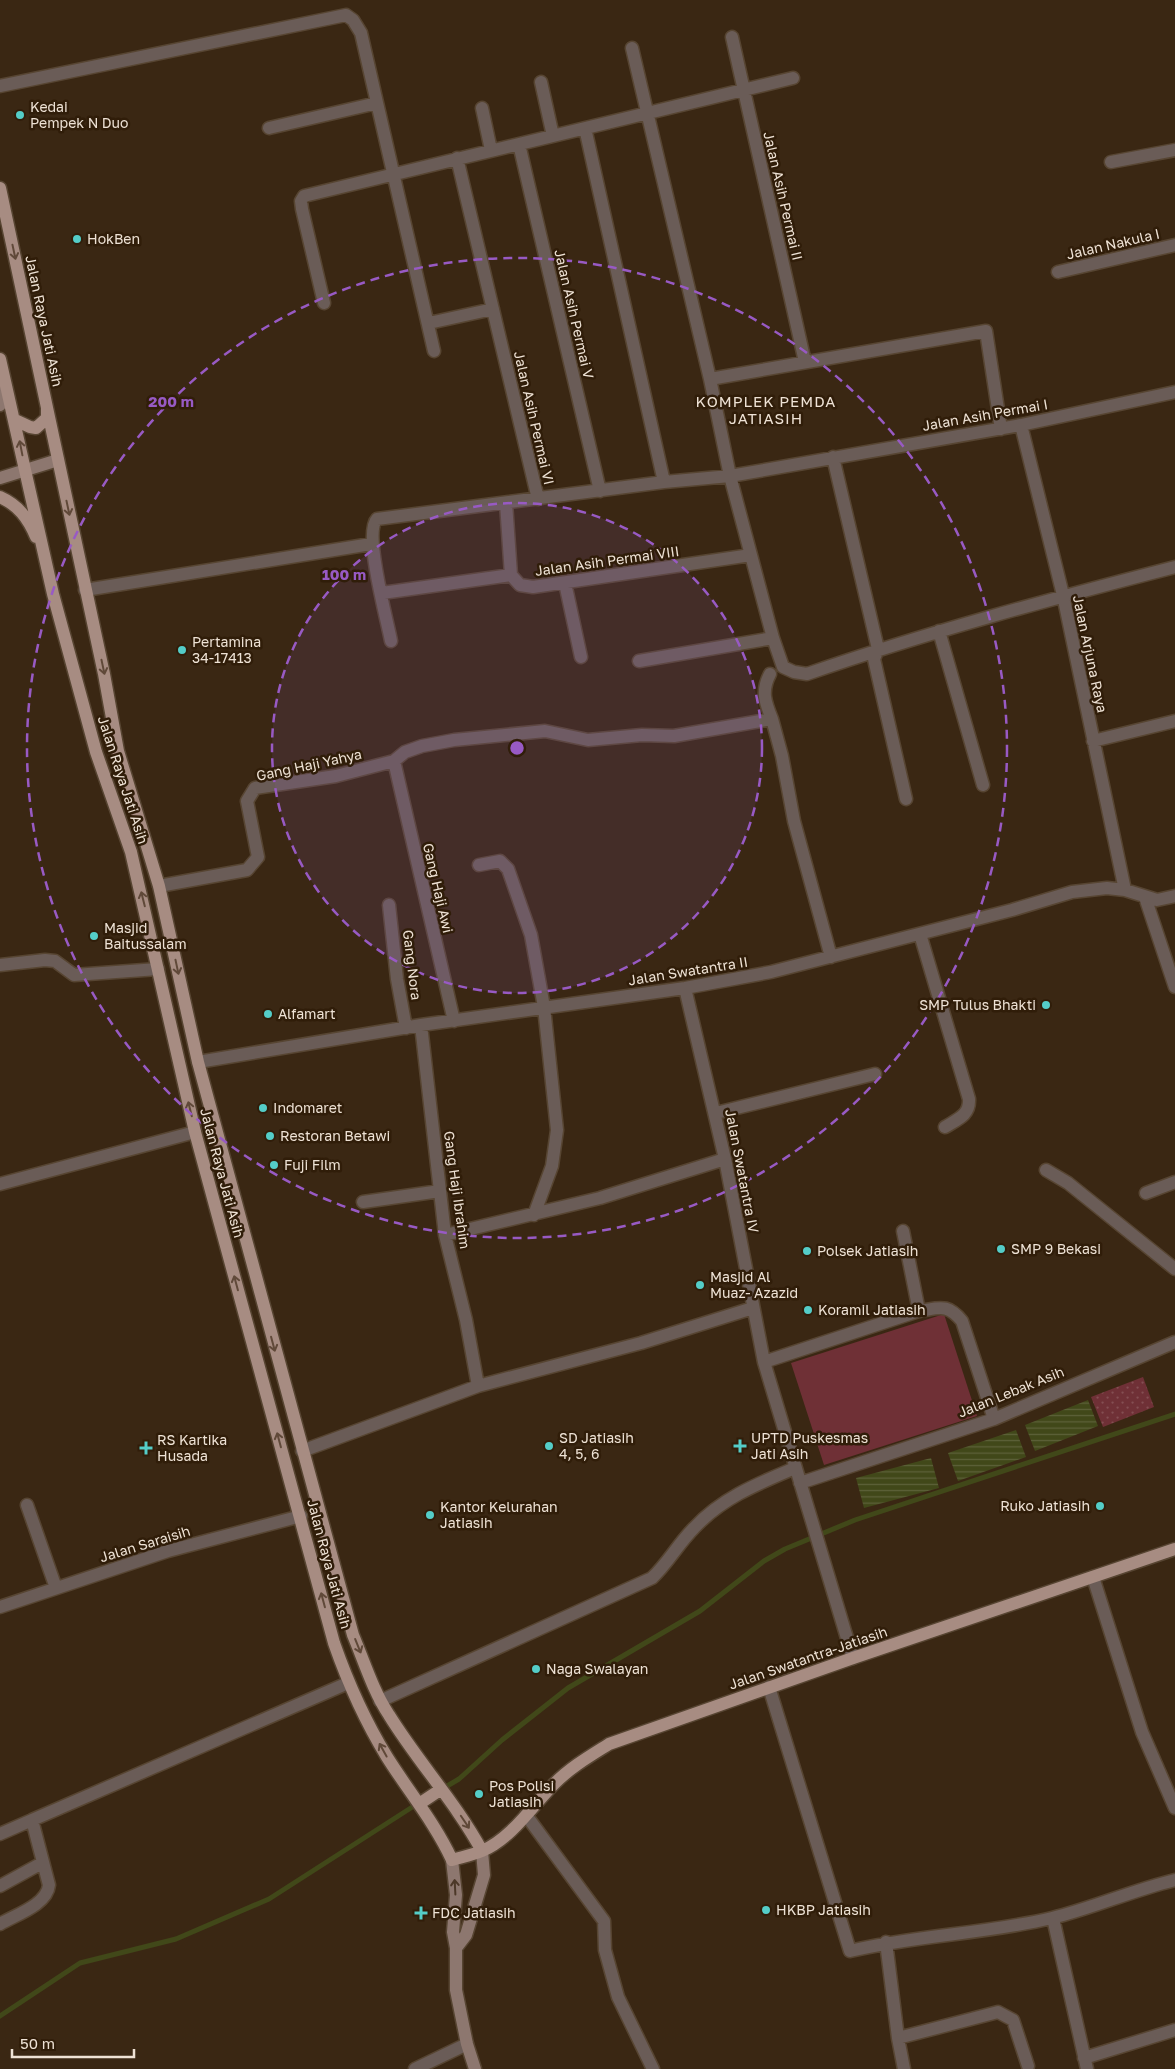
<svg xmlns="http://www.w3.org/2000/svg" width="1175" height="2069" viewBox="0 0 1175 2069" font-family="'Golos Text',sans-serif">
	<defs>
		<pattern id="grass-dots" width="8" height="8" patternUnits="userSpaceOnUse" patternTransform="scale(1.25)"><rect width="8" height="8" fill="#6f3036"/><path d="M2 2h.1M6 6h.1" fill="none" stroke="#844e52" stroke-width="1.8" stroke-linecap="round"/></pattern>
		<pattern id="water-rules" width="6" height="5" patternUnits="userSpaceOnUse" patternTransform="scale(1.25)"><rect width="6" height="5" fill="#414819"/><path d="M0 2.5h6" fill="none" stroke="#5d623a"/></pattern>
	</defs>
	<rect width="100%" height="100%" fill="#3a2713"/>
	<path fill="url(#grass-dots)" d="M1143 1377 1154 1407 1103 1427 1091 1397Z"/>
	<path fill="#6f3036" d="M944 1314 977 1416 824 1465 791 1363Z"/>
	<path fill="url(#water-rules)" d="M1088 1400 1098 1426 1035 1451 1025 1425Z
		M1016 1430 1026 1457 958 1481 948 1453Z
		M931 1458 939 1488 864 1508 856 1478Z"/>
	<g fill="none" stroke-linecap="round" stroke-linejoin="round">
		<path stroke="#414819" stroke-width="5" d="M442 1789 459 1779 502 1740 568 1688 700 1611 764 1561 785 1549 855 1520 1175 1414
			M0 2016 80 1963 176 1939 269 1899 417 1804"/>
		<defs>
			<path id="minor" d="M732 37 805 362
				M632 48 710 379 730 476 773 638 783 667 794 672 807 674C928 632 1051 599 1175 567
				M541 82 553 136
				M0 86 346 15 353 20 361 33 434 351
				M482 108 491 150
				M269 128 377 103
				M585 128 664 482
				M519 144 600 491
				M457 158 538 499
				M1111 162 1175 150
				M1058 272 1175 245
				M324 303 302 209 301 201 304 196 793 78
				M429 323 493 309
				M710 379 986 331 1001 429
				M1021 425 1063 595 1125 890
				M833 457 878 649 874 659 906 799
				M506 503 511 575
				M565 583 581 657
				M85 590 371 544
				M382 593 511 575 520 585 533 587 751 555
				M939 631 983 785
				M391 641C387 619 363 533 377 519L664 482 730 476 1021 425 1175 392
				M639 661 773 638
				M770 674C761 691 765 702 772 719
				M1093 741 1175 721
				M394 761 454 1021
				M479 865 500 861 508 869 531 935 544 1007 557 1130 552 1166 534 1215
				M159 886 247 870 258 857 247 801 255 788 336 776 394 761 405 752 422 746 454 740 545 731 588 740 642 735 674 736 772 719 782 756 794 821 831 957
				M1145 897 1175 987
				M389 905 397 979 406 1028
				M920 934 969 1099C970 1115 958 1119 945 1127
				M0 965 45 960 55 961 74 975 158 969
				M685 988 725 1159 764 1362 853 1658
				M421 1025 445 1235 466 1320 478 1386
				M198 1062 421 1025 685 988 771 972 1012 910 1072 892 1107 888 1125 890 1157 900 1175 896
				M716 1113 875 1074
				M1046 1170 1068 1183 1175 1269
				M0 1184 195 1132
				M1146 1193 1175 1182
				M363 1202 440 1191
				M903 1231 919 1311
				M445 1235 600 1198 725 1159
				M764 1362 919 1311C940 1308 947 1303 962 1321L994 1419
				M302 1451 478 1386 641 1343 753 1308
				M800 1483 994 1419 1175 1342
				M27 1505 56 1588
				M1093 1577 1142 1732 1175 1808
				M0 1607 168 1551 301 1516
				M769 1687 850 1951C916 1935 985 1934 1052 1918 1093 1908 1133 1890 1175 1880
				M380 1701 652 1578C668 1563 678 1544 694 1528 722 1498 757 1484 795 1468
				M526 1815 604 1921 605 1950 618 1997 653 2069
				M0 1834 32 1820
				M0 1886 42 1863
				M1053 1918 1087 2069
				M0 1924C15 1915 47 1905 49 1885L32 1820 348 1683
				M886 1942 898 2038 904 2069
				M898 2038 998 2012 1013 2020 1028 2066
				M1084 2058 1175 2030
				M415 2069 467 2044"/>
			<path id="secondary" d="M0 405 4 395V384
				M0 478 58 460
				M452 1860 456 1895 453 1932 456 1948V1990L467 2044 475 2069
				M456 1948 466 1935 484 1875 482 1851"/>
			<path id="primary" d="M0 188 104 674 118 751 159 886 198 1062 353 1635C364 1661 373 1691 389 1715 418 1762 456 1803 482 1851
				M0 359 53 594 96 752 131 852 195 1132 334 1643C348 1683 365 1721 387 1757 409 1792 435 1823 452 1860 462 1857 472 1855 482 1851 512 1838 533 1805 555 1783 571 1767 590 1756 609 1744L853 1658 1175 1549
				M15 420 30 427 36 428 47 418V409
				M0 497C18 505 28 518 36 537
				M419 1804 440 1790"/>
		</defs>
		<use href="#minor" stroke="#574532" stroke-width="15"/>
		<use href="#secondary" stroke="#574532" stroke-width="15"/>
		<use href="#primary" stroke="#574532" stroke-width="15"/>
		<use href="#minor" stroke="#6a5c57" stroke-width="12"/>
		<use href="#secondary" stroke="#8d776f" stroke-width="12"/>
		<use href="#primary" stroke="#a78c82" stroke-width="12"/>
	</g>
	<defs><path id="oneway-shaft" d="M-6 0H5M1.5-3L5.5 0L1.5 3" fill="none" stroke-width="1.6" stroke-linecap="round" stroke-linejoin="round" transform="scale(1.25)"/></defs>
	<g stroke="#604939">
		<use href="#oneway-shaft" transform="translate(14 252) rotate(78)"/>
		<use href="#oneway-shaft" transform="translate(21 448) rotate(-101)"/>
		<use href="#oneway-shaft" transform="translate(68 508) rotate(78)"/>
		<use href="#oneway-shaft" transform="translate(103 667) rotate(78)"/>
		<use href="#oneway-shaft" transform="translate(143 899) rotate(-104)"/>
		<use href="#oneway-shaft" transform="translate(177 967) rotate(78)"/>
		<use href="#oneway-shaft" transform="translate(190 1109) rotate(-104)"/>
		<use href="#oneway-shaft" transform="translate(236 1283) rotate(-105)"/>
		<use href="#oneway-shaft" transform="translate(273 1344) rotate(75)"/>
		<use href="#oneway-shaft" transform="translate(279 1440) rotate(-105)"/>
		<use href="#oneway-shaft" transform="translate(323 1600) rotate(-105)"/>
		<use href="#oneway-shaft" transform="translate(358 1646) rotate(68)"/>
		<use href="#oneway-shaft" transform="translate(383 1750) rotate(-119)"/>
		<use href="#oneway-shaft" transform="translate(465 1822) rotate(56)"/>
	</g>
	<use stroke="#4c3828" href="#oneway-shaft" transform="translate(455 1887) rotate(-93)"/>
	<circle cx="517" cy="748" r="245" fill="#985ac4" fill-opacity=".12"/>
	<g fill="none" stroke="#985ac4" stroke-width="2.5" stroke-dasharray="9 6">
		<circle cx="517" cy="748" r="245"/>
		<circle cx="517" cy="748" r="490"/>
	</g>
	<g fill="#54cdc8" stroke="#301d09" stroke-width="2">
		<circle cx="20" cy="115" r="5"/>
		<circle cx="77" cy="239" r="5"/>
		<circle cx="182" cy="650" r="5"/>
		<circle cx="94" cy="936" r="5"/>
		<circle cx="1046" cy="1005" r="5"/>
		<circle cx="268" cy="1014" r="5"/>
		<circle cx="263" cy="1108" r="5"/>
		<circle cx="270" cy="1136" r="5"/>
		<circle cx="274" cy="1165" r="5"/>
		<circle cx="1001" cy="1249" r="5"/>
		<circle cx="807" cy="1251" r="5"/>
		<circle cx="700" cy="1285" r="5"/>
		<circle cx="808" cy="1310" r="5"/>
		<circle cx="549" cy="1446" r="5"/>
		<path d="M737.5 1438.5h5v5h5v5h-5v5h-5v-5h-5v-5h5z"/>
		<path d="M143.5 1440.5h5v5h5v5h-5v5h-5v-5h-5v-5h5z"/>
		<circle cx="1100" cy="1506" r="5"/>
		<circle cx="430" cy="1515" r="5"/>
		<circle cx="536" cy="1669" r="5"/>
		<circle cx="479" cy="1794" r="5"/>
		<circle cx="766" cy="1910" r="5"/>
		<path d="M418.5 1905.5h5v5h5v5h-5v5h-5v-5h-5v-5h5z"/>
	</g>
	<g text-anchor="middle" stroke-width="5" stroke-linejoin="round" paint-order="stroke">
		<g font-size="14" fill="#eee2d5" stroke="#301d09" text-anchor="start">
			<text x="30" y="112">Kedai<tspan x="30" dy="16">Pempek N Duo</tspan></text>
			<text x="87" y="244">HokBen</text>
			<text x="192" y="647">Pertamina<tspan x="192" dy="16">34-17413</tspan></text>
			<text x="104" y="933">Masjid<tspan x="104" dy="16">Baitussalam</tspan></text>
			<text x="1036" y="1010" text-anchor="end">SMP Tulus Bhakti</text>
			<text x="278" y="1019">Alfamart</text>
			<text x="273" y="1113">Indomaret</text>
			<text x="280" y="1141">Restoran Betawi</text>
			<text x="284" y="1170">Fuji Film</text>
			<text x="1011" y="1254">SMP 9 Bekasi</text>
			<text x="817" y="1256">Polsek Jatiasih</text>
			<text x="710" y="1282">Masjid Al<tspan x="710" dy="16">Muaz- Azazid</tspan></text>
			<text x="818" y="1315">Koramil Jatiasih</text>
			<text x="559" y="1443">SD Jatiasih<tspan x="559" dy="16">4, 5, 6</tspan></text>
			<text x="751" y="1443">UPTD Puskesmas<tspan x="751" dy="16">Jati Asih</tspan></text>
			<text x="157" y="1445">RS Kartika<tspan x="157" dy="16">Husada</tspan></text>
			<text x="1090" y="1511" text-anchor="end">Ruko Jatiasih</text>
			<text x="440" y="1512">Kantor Kelurahan<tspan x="440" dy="16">Jatiasih</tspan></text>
			<text x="546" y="1674">Naga Swalayan</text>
			<text x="489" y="1791">Pos Polisi<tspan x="489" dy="16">Jatiasih</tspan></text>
			<text x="776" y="1915">HKBP Jatiasih</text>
			<text x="432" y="1918">FDC Jatiasih</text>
		</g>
		<g font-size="14" fill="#eee2d5" stroke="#301d09">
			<text transform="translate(783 196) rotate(77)" y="5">Jalan Asih Permai II</text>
			<text transform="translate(1113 244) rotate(-13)" y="5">Jalan Nakula I</text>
			<text transform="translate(574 314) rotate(77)" y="5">Jalan Asih Permai V</text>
			<text transform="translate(44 321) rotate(78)" y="5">Jalan Raya Jati Asih</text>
			<text transform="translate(985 415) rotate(-10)" y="5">Jalan Asih Permai I</text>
			<text transform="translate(534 418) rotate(77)" y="5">Jalan Asih Permai VI</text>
			<text transform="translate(607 561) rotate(-8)" y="5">Jalan Asih Permai VIII</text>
			<text transform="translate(1090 654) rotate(78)" y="5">Jalan Arjuna Raya</text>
			<text transform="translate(309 765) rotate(-12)" y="5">Gang Haji Yahya</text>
			<text transform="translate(123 780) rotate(72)" y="5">Jalan Raya Jati Asih</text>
			<text transform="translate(438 888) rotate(77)" y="5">Gang Haji Awi</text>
			<text transform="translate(412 965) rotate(83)" y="5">Gang Nora</text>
			<text transform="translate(688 971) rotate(-9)" y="5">Jalan Swatantra II</text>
			<text transform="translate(742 1171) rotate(79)" y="5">Jalan Swatantra IV</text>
			<text transform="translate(222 1173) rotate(75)" y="5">Jalan Raya Jati Asih</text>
			<text transform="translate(457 1190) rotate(82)" y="5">Gang Haji Ibrahim</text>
			<text transform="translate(1011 1392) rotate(-22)" y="5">Jalan Lebak Asih</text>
			<text transform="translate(145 1544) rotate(-17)" y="5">Jalan Saraisih</text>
			<text transform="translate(329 1564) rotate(75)" y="5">Jalan Raya Jati Asih</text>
			<text transform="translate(808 1658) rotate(-19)" y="5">Jalan Swatantra-Jatiasih</text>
		</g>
		<g font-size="15" letter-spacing="1" fill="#eee2d5" stroke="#301d09">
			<text x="766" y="407">KOMPLEK PEMDA<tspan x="766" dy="17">JATIASIH</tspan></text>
		</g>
	</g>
	<circle cx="517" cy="748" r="8" fill="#985ac4" stroke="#301d09" stroke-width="2.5"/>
	<g font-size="15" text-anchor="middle" font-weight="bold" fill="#985ac4" stroke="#301d09" stroke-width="5" stroke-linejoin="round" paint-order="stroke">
		<text x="171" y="407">200 m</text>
		<text x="344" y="580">100 m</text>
	</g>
	<path d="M12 2049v8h122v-8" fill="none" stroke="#eee2d5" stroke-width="2.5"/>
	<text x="20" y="2049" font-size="15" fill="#eee2d5" stroke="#301d09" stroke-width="4" paint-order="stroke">50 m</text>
</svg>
